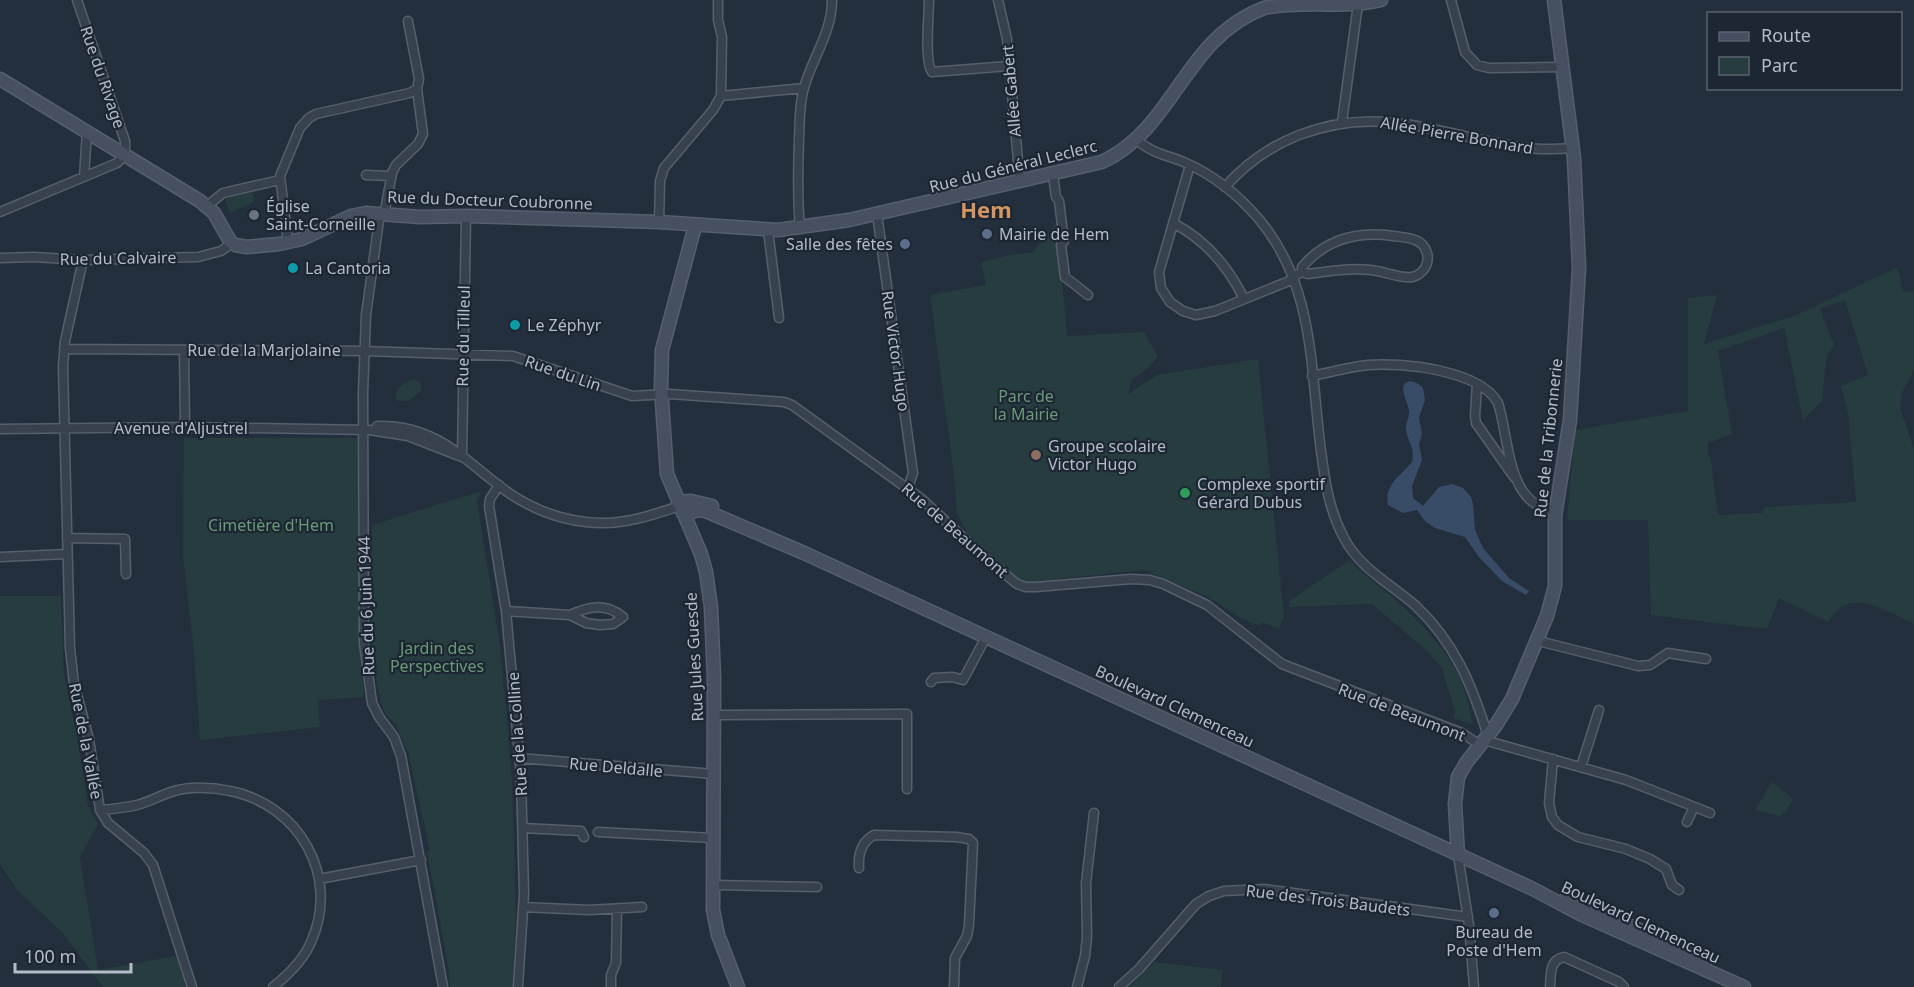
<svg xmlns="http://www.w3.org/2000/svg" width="1914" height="987" viewBox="0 0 1914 987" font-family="'Noto Sans',sans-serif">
	<rect width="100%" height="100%" fill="#242f3e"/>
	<path fill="#263c3f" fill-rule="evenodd" d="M252 190 254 202 230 213 225 199Z
		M1057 222 1067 336 1144 332 1158 357 1147 369 1132 379 1128 394 1157 375 1258 359 1284 616 1279 629 1262 622 1260 626 1243 619 1208 597 1144 570 1065 578 1029 585 1022 583 969 536 957 513 954 475 930 295 986 285 981 262 1010 255 1033 252Z
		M1896 268 1899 273 1903 292 1914 291V370L1902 393 1900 408 1914 449V624C1884 611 1850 584 1828 622L1779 598 1767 629 1651 615 1648 520H1567L1575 430 1688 411V298L1717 295 1704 344 1794 316ZM1845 300 1868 375 1841 386 1848 413 1856 502 1765 507 1762 513 1718 515 1711 460 1708 455V443L1732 434 1718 351 1784 328 1803 420 1822 401 1827 355 1834 345 1820 309Z
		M414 379 421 383V390C415 398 406 404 396 400 394 390 404 381 414 379Z
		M184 438H357L359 440V643L364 697 318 700 320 727 200 740 194 652 183 556Z
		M481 491 477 501 500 646 512 776 516 917 513 987H450L448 965 427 852 430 851 408 752 397 727 384 712 378 691 372 650V525Z
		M1350 560C1363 575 1377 584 1392 597 1422 624 1449 650 1464 688 1468 699 1470 712 1473 724L1453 718 1455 712 1442 668 1424 648 1372 604 1289 607V601Z
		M0 596H61L64 675 77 736 88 805 98 824 80 857 98 970 177 956 185 987H103L63 933 17 890 0 864Z
		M1772 782 1793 799 1786 812 1780 816 1755 810Z
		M1155 962 1223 970 1221 987H1129Z"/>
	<path fill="#394c67" d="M1410 381 1417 383 1423 388 1425 400 1419 417 1422 434 1419 444 1422 460 1412 486 1413 498 1423 506 1439 487 1452 484 1463 488 1471 497 1473 504 1475 530 1483 548 1509 578 1529 591 1526 595 1502 581 1479 557 1465 537 1435 528 1425 521 1417 510 1403 513 1388 505C1384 485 1400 476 1412 462 1415 445 1408 443 1406 430 1405 424 1410 417 1409 411 1408 401 1401 394 1404 384Z"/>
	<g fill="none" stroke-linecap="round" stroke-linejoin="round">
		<defs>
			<path id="street" d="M929 0C929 16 924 61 932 72L1009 66
				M998 0 1007 39 1020 182
				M1451 0 1465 52 1477 65 1489 68 1562 67
				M408 21 419 79 417 89 423 134 418 144 396 165 392 173 385 210 380 213 366 315 363 393 364 643 372 703 379 717 394 737 401 756 443 987
				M721 96 804 88
				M1342 122 1358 4
				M1137 140C1152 154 1168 155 1186 163 1213 175 1238 195 1258 218 1315 285 1310 368 1321 451 1325 482 1329 510 1344 538 1360 569 1391 584 1416 606 1455 643 1472 685 1488 736
				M1190 165 1159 272 1161 288 1170 302 1183 311 1196 315 1215 311 1294 279
				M366 175 390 176
				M1053 175 1056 197 1059 201 1064 241 1061 245 1065 277 1088 295
				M84 177 87 131
				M1225 187C1245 164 1271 146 1299 135 1385 102 1444 138 1528 148 1543 150 1558 149 1573 148
				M207 206 223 193 280 180
				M0 212 117 163 125 155V141L77 0
				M877 214 913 473 908 488
				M659 222 660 181 664 168 713 110 721 96 722 37 718 20V0
				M1173 223C1206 240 1228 266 1244 299
				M800 228C797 198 798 169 799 139 800 123 799 104 804 88 812 58 832 33 832 0
				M768 230 779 318
				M288 242 280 176 300 128 309 118 316 114 410 93 417 89
				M0 258 34 257 83 260 198 257 221 251 232 243
				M83 260 65 341 63 366 70 648 74 684 89 739 100 810 108 823 144 853 153 865 192 987
				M1293 276 1303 272 1308 274C1329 271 1350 268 1371 270 1383 271 1402 279 1412 277 1423 275 1430 263 1427 253 1425 246 1421 242 1415 240 1408 237 1400 237 1393 236 1358 231 1326 239 1302 267L1303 272
				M64 349 365 351 513 356 632 396 669 394 784 402 792 405 923 500 983 556 1017 584 1026 587H1036L1131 579 1150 580 1163 584 1207 605 1282 664 1462 733 1480 745
				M184 350 185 427
				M1312 376C1331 372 1349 367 1368 365 1402 362 1480 370 1498 403 1510 440 1506 506 1556 511
				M1477 384 1475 416 1476 423 1514 477
				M377 426C439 425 463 460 509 493 537 512 570 523 604 523 630 523 655 514 680 506
				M0 429 188 427 369 430 408 436 462 457
				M462 457 466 216
				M499 485 490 499 489 506 506 611 521 776 524 894 518 987
				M67 538 125 539 126 574
				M0 557 67 554
				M506 611 570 615 586 623 600 625 613 624 623 617C606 603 589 606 570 615
				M1538 641 1638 666 1650 665 1668 653 1706 659
				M931 682 934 678 953 677 963 680 986 637
				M714 715 907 714V789
				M1484 740 1626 780 1710 813
				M519 758 714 774
				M1553 759 1549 803 1552 817 1558 825 1578 837 1626 849 1650 859 1666 869 1672 885 1679 890
				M1581 767 1599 710
				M100 810C112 809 125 808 137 805 149 802 159 796 171 792 188 786 212 787 230 791 298 804 341 876 311 942 304 959 288 975 273 987
				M1687 822 1694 807
				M523 828 581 831 584 837
				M598 832 713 838
				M1458 855 1469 925 1474 987
				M859 868C858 854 861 842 874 835L956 837 969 839 973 843 969 925 967 936 955 958 954 987
				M319 879 421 860
				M713 885 817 887
				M523 907 589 910 642 907
				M611 987V975L616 963 617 909
				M1077 987 1085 956 1087 937 1086 883 1094 813
				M1119 987 1139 969 1196 904 1209 896 1224 891 1264 889 1468 917
				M1550 987C1551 975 1549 960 1564 957L1619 982 1624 987"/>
			<path id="secondary" d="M0 79 200 201 214 213 230 241 235 245 247 247 279 244 302 239 351 216 366 213 420 217 466 216 659 222 778 230 849 220 1102 162C1176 127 1183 39 1264 8 1302 0 1342 9 1381 0
				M695 226 662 350 661 388 667 474 701 554 706 572 711 607 714 677 713 910 718 935 738 987
				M678 502 691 501 712 506
				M683 513 700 510 706 511 804 553 1533 889 1580 914 1744 987
				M1458 855 1455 804 1458 777 1466 763 1496 725 1512 699 1547 616 1555 586V516L1570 420 1579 268 1574 158 1554 0
				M1566 899 1637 929 1705 963"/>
		</defs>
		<use href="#street" stroke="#565f6c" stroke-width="11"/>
		<use href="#secondary" stroke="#565f6c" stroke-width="15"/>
		<use href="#street" stroke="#38414e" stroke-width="8"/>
		<use href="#secondary" stroke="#465061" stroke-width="12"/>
	</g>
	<circle fill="#6b7280" stroke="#1d2633" stroke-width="2" cx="254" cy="215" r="6"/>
	<g fill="#5c6f8a" stroke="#1d2633" stroke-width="2">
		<circle cx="987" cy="234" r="6"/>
		<circle cx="905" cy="244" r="6"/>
		<circle cx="1494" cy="913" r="6"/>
	</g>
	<g fill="#0f9aa8" stroke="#1d2633" stroke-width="2">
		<circle cx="293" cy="268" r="6"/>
		<circle cx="515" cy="325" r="6"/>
	</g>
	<circle fill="#8d6e63" stroke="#1d2633" stroke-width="2" cx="1036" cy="455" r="6"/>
	<circle fill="#2e9e5b" stroke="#1d2633" stroke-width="2" cx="1185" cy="493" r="6"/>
	<g text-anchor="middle" stroke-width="4.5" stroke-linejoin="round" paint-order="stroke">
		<g font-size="16" fill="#b4bcc9" stroke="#1d2633">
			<text transform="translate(103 77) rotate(71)" y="6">Rue du Rivage</text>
			<text transform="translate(1011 91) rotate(-95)" y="6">Allée Gabert</text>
			<text transform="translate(1457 135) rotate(10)" y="6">Allée Pierre Bonnard</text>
			<text transform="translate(1013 166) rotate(-14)" y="6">Rue du Général Leclerc</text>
			<text transform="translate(490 200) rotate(2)" y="6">Rue du Docteur Coubronne</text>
			<text transform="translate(118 258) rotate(-1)" y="6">Rue du Calvaire</text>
			<text transform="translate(463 336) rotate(-89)" y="6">Rue du Tilleul</text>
			<text x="264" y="356">Rue de la Marjolaine</text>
			<text transform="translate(896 351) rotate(82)" y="6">Rue Victor Hugo</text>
			<text transform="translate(563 373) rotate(19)" y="6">Rue du Lin</text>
			<text x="181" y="434">Avenue d'Aljustrel</text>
			<text transform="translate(1548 438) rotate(-84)" y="6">Rue de la Tribonnerie</text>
			<text transform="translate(955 530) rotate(41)" y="6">Rue de Beaumont</text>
			<text transform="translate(366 606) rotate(-92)" y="6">Rue du 6 Juin 1944</text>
			<text transform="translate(694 657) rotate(-93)" y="6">Rue Jules Guesde</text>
			<text transform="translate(1175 706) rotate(25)" y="6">Boulevard Clemenceau</text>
			<text transform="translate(1402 712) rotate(21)" y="6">Rue de Beaumont</text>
			<text transform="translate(517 734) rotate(-94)" y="6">Rue de la Colline</text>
			<text transform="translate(86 741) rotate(79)" y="6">Rue de la Vallée</text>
			<text transform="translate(616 767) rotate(5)" y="6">Rue Deldalle</text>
			<text transform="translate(1328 900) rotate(7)" y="6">Rue des Trois Baudets</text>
			<text transform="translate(1641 922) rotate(25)" y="6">Boulevard Clemenceau</text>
		</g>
		<g font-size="16" fill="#b4bcc9" stroke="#1d2633" text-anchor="start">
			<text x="266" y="212">Église<tspan x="266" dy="18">Saint-Corneille</tspan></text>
			<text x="999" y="240">Mairie de Hem</text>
			<text x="893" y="250" text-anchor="end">Salle des fêtes</text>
			<text x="305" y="274">La Cantoria</text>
			<text x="527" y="331">Le Zéphyr</text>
			<text x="1048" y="452">Groupe scolaire<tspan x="1048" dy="18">Victor Hugo</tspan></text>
			<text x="1197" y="490">Complexe sportif<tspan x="1197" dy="18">Gérard Dubus</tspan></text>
			<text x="1494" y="938" text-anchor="middle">Bureau de<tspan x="1494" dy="18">Poste d'Hem</tspan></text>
		</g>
		<g font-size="16" fill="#6b9a76" stroke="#1d2633">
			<text x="1026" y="402">Parc de<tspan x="1026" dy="18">la Mairie</tspan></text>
			<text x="271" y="531">Cimetière d'Hem</text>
			<text x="437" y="654">Jardin des<tspan x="437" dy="18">Perspectives</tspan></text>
		</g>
		<g font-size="22" font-weight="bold" fill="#d59563" stroke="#1d2633">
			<text x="986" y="218">Hem</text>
		</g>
	</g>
	<rect x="1707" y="12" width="195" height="78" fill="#1d2633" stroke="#59626f" stroke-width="1.5"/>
	<rect x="1719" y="32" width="30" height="9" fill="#465061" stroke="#59626f" stroke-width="1.5"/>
	<text x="1761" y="42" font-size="18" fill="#b4bcc9">Route</text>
	<rect x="1719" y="57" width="30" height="18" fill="#263c3f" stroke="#59626f" stroke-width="1.5"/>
	<text x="1761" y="72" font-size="18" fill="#b4bcc9">Parc</text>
	<path d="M15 963v9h116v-9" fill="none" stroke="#b4bcc9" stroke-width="3"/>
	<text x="24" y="963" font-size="18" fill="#b4bcc9" stroke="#1d2633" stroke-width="4.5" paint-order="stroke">100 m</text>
</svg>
